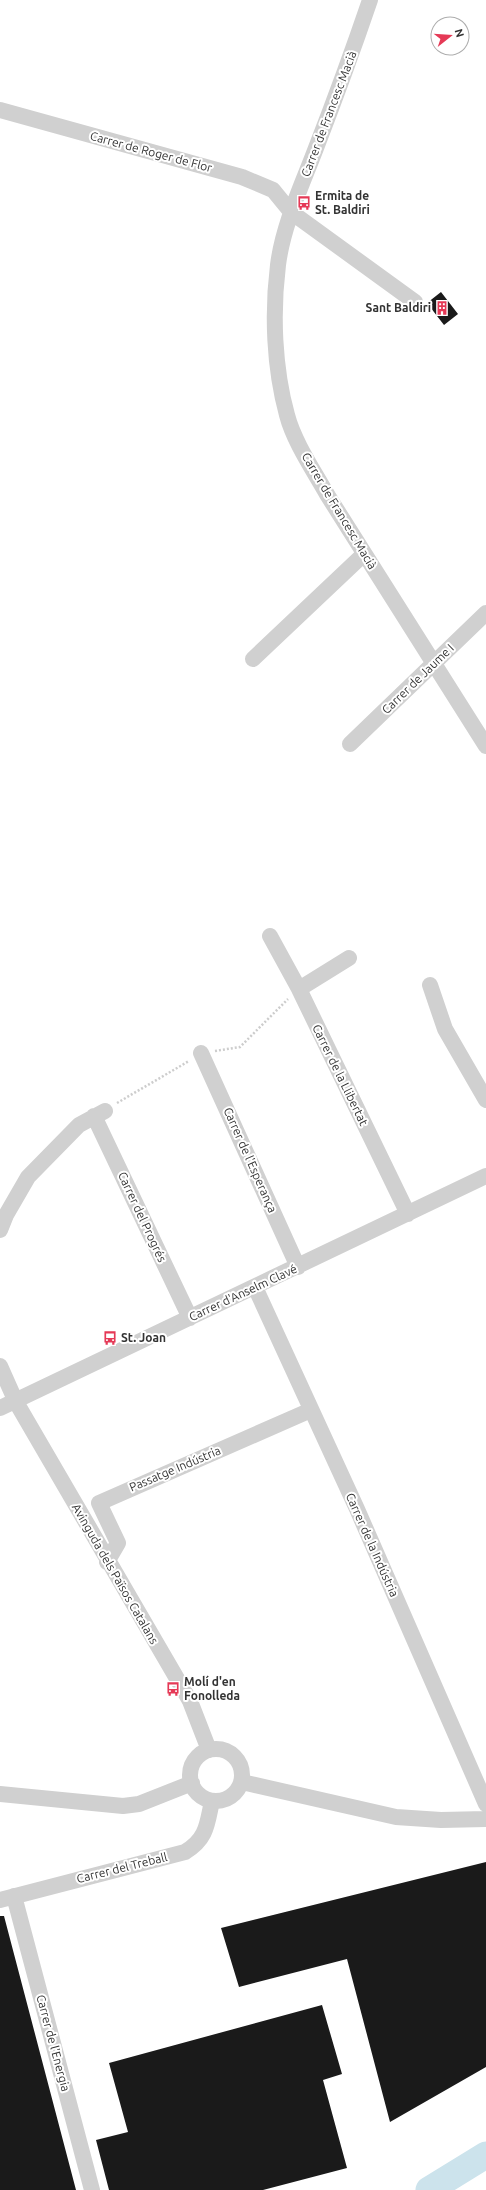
<svg xmlns="http://www.w3.org/2000/svg" width="486" height="2190" viewBox="0 0 486 2190" font-family="Ubuntu,sans-serif">
	<rect width="100%" height="100%" fill="#fff"/>
	<g fill="none" stroke-linecap="round" stroke-linejoin="round">
		<path stroke="#cce3ec" stroke-width="27" d="M429 2190 486 2155"/>
	</g>
	<path fill="#1a1a1a" d="M441 292 458 314 444 325 427 303Z
		M486 1862V2067L390 2122 347 1959 239 1987 221 1928Z
		M0 1916H4L76 2190H0Z
		M322 2005 342 2074 323 2080 347 2168 263 2190H109L96 2140 128 2132 109 2063Z"/>
	<g fill="none" stroke-linecap="round" stroke-linejoin="round">
		<path stroke="#cdcdcd" stroke-width="2.5" stroke-dasharray="2 2" stroke-linecap="butt" d="M215 1051 240 1047 288 999
			M117 1103 189 1061"/>
		<path stroke="#d0d0d0" stroke-width="16" d="M370 0C353 50 335 99 316 148 302 185 283 225 278 265 272 313 274 368 287 415 294 442 314 471 328 496L486 746
			M0 110 242 177 273 190 291 212 415 302
			M253 659 364 554
			M350 744 486 613
			M270 936 299 989 408 1214
			M430 985 445 1029 486 1100
			M299 989 349 958
			M201 1053 298 1267
			M94 1116 190 1318
			M0 1230 6 1215 28 1177 79 1125 105 1111
			M255 1287 357 1509 486 1804
			M0 1366 16 1402 190 1701 209 1750
			M0 1408 486 1176
			M107 1562 118 1543 99 1503 311 1410
			M190 1775a26 26 0 1 1 52 0a26 26 0 1 1-52 0Z
			M242 1782 396 1817 441 1820 486 1819
			M0 1794 123 1806 139 1804 192 1783
			M14 1896 92 2190
			M0 1900 185 1852C207 1839 207 1824 212 1801"/>
	</g>
	<defs>
		<symbol id="bus-bare" viewBox="-9 -9 18 18"><path d="M-5-6H5V4H4V6H2V4H-2V6H-4V4H-5ZM-3.5-4V0h7V-4ZM-3.5 1.2v1.5H-2V1.2ZM2 1.2v1.5H3.5V1.2Z" fill="#e53956" stroke="#fff" stroke-width="2.5" paint-order="stroke"/></symbol>
		<symbol id="building-bare" viewBox="-9 -9 18 18"><path d="M-4-6H4V6H1V3H-1V6H-4ZM-2.5-4.3h1.7v1.8h-1.7ZM.8-4.3h1.7v1.8H.8ZM-2.5-1h1.7V.8h-1.7ZM.8-1h1.7V.8H.8Z" fill="#e53956" stroke="#fff" stroke-width="2.5" paint-order="stroke"/></symbol>
	</defs>
	<g fill-rule="evenodd">
		<use href="#bus-bare" x="294" y="193" width="20" height="20"/>
		<use href="#building-bare" x="432" y="298" width="20" height="20"/>
		<use href="#bus-bare" x="100" y="1328" width="20" height="20"/>
		<use href="#bus-bare" x="163" y="1679" width="20" height="20"/>
	</g>
	<g text-anchor="middle" stroke-width="4" stroke-linejoin="round" paint-order="stroke">
		<g font-size="12" fill="#333" stroke="#fff">
			<text transform="translate(329 114) rotate(-69)" y="4">Carrer de Francesc Macià</text>
			<text transform="translate(151 152) rotate(15)" y="4">Carrer de Roger de Flor</text>
			<text transform="translate(339 511) rotate(59)" y="4">Carrer de Francesc Macià</text>
			<text transform="translate(418 679) rotate(-44)" y="4">Carrer de Jaume I</text>
			<text transform="translate(340 1075) rotate(64)" y="4">Carrer de la Llibertat</text>
			<text transform="translate(250 1160) rotate(66)" y="4">Carrer de l'Esperança</text>
			<text transform="translate(142 1217) rotate(65)" y="4">Carrer del Progrés</text>
			<text transform="translate(243 1293) rotate(-25)" y="4">Carrer d'Anselm Clavé</text>
			<text transform="translate(175 1469) rotate(-23)" y="4">Passatge Indústria</text>
			<text transform="translate(372 1545) rotate(66)" y="4">Carrer de la Indústria</text>
			<text transform="translate(115 1574) rotate(60)" y="4">Avinguda dels Països Catalans</text>
			<text transform="translate(122 1868) rotate(-14)" y="4">Carrer del Treball</text>
			<text transform="translate(53 2043) rotate(75)" y="4">Carrer de l'Energia</text>
		</g>
		<g font-size="12" font-weight="bold" fill="#333" stroke="#fff" text-anchor="start">
			<text x="315" y="200">Ermita de<tspan x="315" dy="14">St. Baldiri</tspan></text>
			<text x="431" y="312" text-anchor="end">Sant Baldiri</text>
			<text x="121" y="1342">St. Joan</text>
			<text x="184" y="1686">Molí d'en<tspan x="184" dy="14">Fonolleda</tspan></text>
		</g>
	</g>
	<g transform="translate(450 36) rotate(73)"><circle r="19" fill="#ffffff" stroke="#adadad"/>
	<path d="M0-3L7 15L0 10L-7 15Z" fill="#e53956"/>
	<text y="-6" font-size="11" font-weight="bold" text-anchor="middle" fill="#333333">N</text>
	</g>
</svg>
